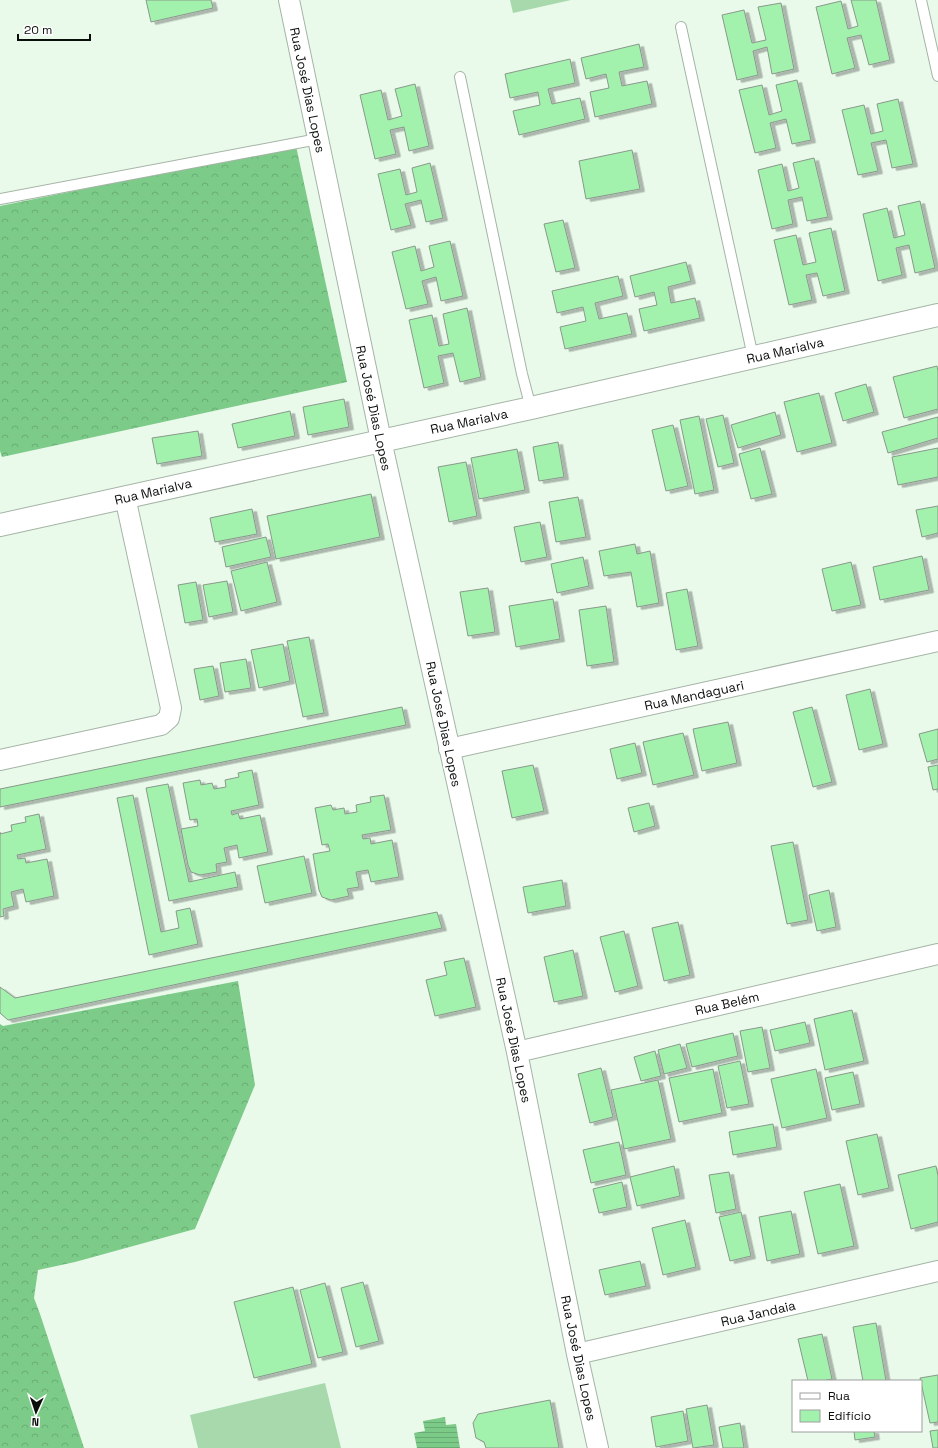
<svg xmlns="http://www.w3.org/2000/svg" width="938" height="1448" viewBox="0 0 938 1448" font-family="'Space Grotesk',sans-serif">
	<defs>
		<pattern id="forest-crowns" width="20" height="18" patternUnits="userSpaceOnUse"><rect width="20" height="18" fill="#7ccb88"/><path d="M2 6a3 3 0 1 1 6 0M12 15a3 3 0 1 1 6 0" fill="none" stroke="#6aad74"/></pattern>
		<pattern id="water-rules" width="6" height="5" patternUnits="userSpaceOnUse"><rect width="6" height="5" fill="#7bca87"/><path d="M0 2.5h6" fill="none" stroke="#69ac73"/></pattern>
		<filter id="shadow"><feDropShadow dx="4.5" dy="2.5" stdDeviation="0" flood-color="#0004"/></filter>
	</defs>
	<rect width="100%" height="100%" fill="#e9f9ea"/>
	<path fill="#a7d9ad" d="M510 0H571L513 13Z
		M325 1383 341 1448H198L190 1415Z"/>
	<path fill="url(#forest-crowns)" d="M296 146 347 382 2 457 0 451V206Z
		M238 981 255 1085 195 1229 75 1262 38 1270 34 1298 40 1314 84 1448H0V1024L3 1026Z"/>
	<path fill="url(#water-rules)" d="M445 1417 446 1425 456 1424 460 1448H417L414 1433 425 1431 423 1421Z"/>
	<path fill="#a2f2ad" stroke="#89988b" filter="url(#shadow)" d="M146 0H211L213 8 151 22Z
		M851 0H876L890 60 869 65 861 35 847 38 855 68 832 74 816 7 841 1 848 29 858 26Z
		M781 3 794 69 772 74 767 47 753 51 758 75 737 80 722 15 744 10 752 43 766 40 758 7Z
		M639 44 644 67 619 72 622 86 647 81 652 104 595 117 590 92 609 88 606 74 586 79 581 58Z
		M570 59 575 83 548 89 552 104 580 98 585 119 519 135 513 111 540 105 538 92 510 98 505 74Z
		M797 80 811 140 792 144 786 119 770 123 776 148 755 153 739 90 762 85 769 115 782 111 776 85Z
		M415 84 429 146 409 151 404 127 390 130 396 154 375 159 360 95 381 90 388 120 402 116 395 89Z
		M898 99 913 164 892 168 886 140 871 143 878 171 858 175 842 110 864 105 871 134 883 131 877 104Z
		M632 150 640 189 586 199 579 161Z
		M814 158 828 217 807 221 802 197 788 200 793 224 772 229 758 170 782 164 788 191 799 188 793 163Z
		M430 163 443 218 426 222 421 200 405 204 411 225 391 230 378 174 400 169 406 195 417 192 412 168Z
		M920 201 935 268 915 273 909 245 896 248 902 275 878 281 863 214 887 208 894 238 905 235 898 206Z
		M563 220 575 268 556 272 544 224Z
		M831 228 845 291 823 296 817 273 806 275 812 300 789 305 774 240 796 235 803 265 816 262 809 233Z
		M450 241 463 296 441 301 436 277 422 281 428 304 406 309 392 252 415 246 421 271 434 267 429 246Z
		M686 262 691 281 668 287 671 303 695 298 700 318 644 331 639 309 657 305 654 292 635 297 630 276Z
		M618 276 623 296 595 303 599 319 627 313 632 334 565 349 560 327 586 321 583 307 557 313 552 291Z
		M467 308 481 377 460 382 453 353 438 356 444 383 424 388 409 320 432 315 439 346 449 344 443 314Z
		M937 366 938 371V409L904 418 893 377Z
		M866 384 874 412 843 421 835 393Z
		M819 393 832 443 797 452 784 402Z
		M344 399 349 427 308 435 303 407Z
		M290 411 295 436 238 448 232 424Z
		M775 412 781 435 738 448 731 425Z
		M723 415 734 463 718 467 706 419Z
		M699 416 714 490 695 494 680 420Z
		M938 417V438L888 453 882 432Z
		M673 425 688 486 666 491 652 430Z
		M198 431 202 456 157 464 152 438Z
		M558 442 564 477 539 481 533 447Z
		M760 448 772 494 751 499 739 454Z
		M938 448V477L898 485 892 457Z
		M517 449 525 490 479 499 471 458Z
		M466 462 477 516 449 522 438 467Z
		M371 494 380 537 276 559 267 516Z
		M578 497 586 537 556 542 549 502Z
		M938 506V533L922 537 916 510Z
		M252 509 257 534 215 542 210 518Z
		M540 522 547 557 521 562 514 527Z
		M266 537 271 557 226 567 222 547Z
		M635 544 637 554 650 551 659 603 637 607 631 572 604 576 599 551Z
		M922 556 929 590 880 600 873 567Z
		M583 557 589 586 557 593 551 564Z
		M267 562 277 602 241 611 231 571Z
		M851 562 861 605 832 611 822 569Z
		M227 581 233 612 209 617 203 585Z
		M196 582 203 620 185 623 178 585Z
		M488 588 495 632 468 636 460 592Z
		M687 589 698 646 676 650 666 593Z
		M553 599 560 639 516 647 509 606Z
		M606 606 614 662 587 666 579 610Z
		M309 637 324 713 303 717 287 641Z
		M283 644 290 681 259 688 251 650Z
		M246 659 251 688 225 692 220 663Z
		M213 666 219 696 200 700 194 669Z
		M870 689 883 744 859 750 846 695Z
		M402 707 406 725 0 807V789Z
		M812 707 832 782 813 787 793 712Z
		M728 722 737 763 702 771 693 729Z
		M938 729V759L927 762 919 734Z
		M683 733 694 775 653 785 643 742Z
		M635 743 642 773 617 779 610 749Z
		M533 765 544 811 512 818 502 771Z
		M938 765V789L933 790 928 767Z
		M252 770 259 805 231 811 232 815 238 813 240 819 260 815 268 852 239 858 237 845 224 848 227 862 216 864 217 872 200 875 191 872 188 865 181 829 198 826 197 819 190 820 183 783 200 780 201 785 212 783 214 789 226 787 225 780 239 777 238 773Z
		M168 784 189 882 235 872 238 887 169 901 146 788Z
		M133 795 161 932 179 928 176 911 190 908 198 944 149 955 117 798Z
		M384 795 391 830 362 835 363 839 370 838 371 844 392 840 399 877 371 882 368 870 356 872 359 887 347 889 349 896 331 900 322 897 319 890 313 854 330 851 328 844 322 845 315 808 331 805 333 810 344 808 345 814 357 812 356 805 371 802 370 797Z
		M649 803 655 826 634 832 628 808Z
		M39 814 46 849 17 855 18 859 25 858 26 863 47 859 54 896 26 902 23 889 11 892 14 906 3 909 4 916 0 917V832V834L12 831 11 825 26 822 25 817Z
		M793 842 808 920 787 924 771 846Z
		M304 856 312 893 265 903 257 866Z
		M562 880 566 906 528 913 523 887Z
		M829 890 836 927 817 931 809 895Z
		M437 912 442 928 8 1020 0 1013V987L15 998Z
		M678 922 690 975 664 981 652 928Z
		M624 931 638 986 615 992 600 937Z
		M573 950 583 996 554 1002 544 957Z
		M464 958 476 1007 435 1016 426 980 447 975 444 962Z
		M852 1010 864 1061 825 1070 814 1019Z
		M805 1022 810 1043 775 1051 770 1030Z
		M762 1027 770 1068 748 1072 740 1031Z
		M733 1033 738 1056 692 1067 686 1044Z
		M680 1044 687 1068 664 1074 658 1050Z
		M655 1051 661 1076 641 1081 634 1057Z
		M740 1061 749 1104 727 1108 718 1066Z
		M601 1068 613 1117 590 1123 578 1074Z
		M713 1069 722 1113 679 1122 669 1078Z
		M816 1069 827 1118 782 1128 771 1079Z
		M853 1072 860 1104 832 1110 825 1078Z
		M658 1080 671 1139 624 1149 611 1090Z
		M773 1124 777 1147 733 1155 729 1132Z
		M877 1134 889 1188 858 1195 846 1141Z
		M619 1142 626 1175 591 1183 583 1150Z
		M674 1166 680 1196 637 1206 630 1177Z
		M936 1166 938 1176V1222L911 1229 898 1175Z
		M729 1172 736 1209 716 1213 709 1175Z
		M622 1182 627 1207 599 1213 593 1189Z
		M840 1184 854 1246 818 1254 804 1192Z
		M791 1211 800 1254 767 1261 759 1217Z
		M741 1212 751 1256 730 1261 719 1217Z
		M685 1220 696 1267 663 1275 652 1228Z
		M640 1261 646 1286 605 1295 599 1270Z
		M363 1282 379 1341 356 1347 341 1288Z
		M325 1283 343 1352 318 1358 300 1290Z
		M293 1287 312 1364 254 1378 234 1302Z
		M876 1323 886 1381H863L853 1327Z
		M822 1334 832 1379 822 1381H808L798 1339Z
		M938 1375V1422L930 1423 920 1378Z
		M550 1400 559 1448H486L484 1442 476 1438 473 1423 478 1414Z
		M707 1405 714 1445 693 1448 686 1409Z
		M683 1411 688 1441 656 1447 651 1417Z
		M740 1423 744 1448H723L719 1427Z
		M938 1430V1448H933L930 1431Z
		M854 1431H874L875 1437 855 1440Z"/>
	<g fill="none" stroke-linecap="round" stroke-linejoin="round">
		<defs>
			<path id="lane" d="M921 0 938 76
				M681 27 753 357
				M460 77 522 374 531 408
				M0 199 318 139"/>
			<path id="street" d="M289 0 381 440 517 1052 577 1354 598 1448
				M449 749 938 641
				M0 760 161 725 169 718 171 708 125 497
				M517 1052 938 954
				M577 1354 938 1271"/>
			<path id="secondary" d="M0 525 531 408 938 315"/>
		</defs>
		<use href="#lane" stroke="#a5b4a6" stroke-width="12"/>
		<use href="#street" stroke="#a5b4a6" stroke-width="22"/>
		<use href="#secondary" stroke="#a5b4a6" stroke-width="24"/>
		<use href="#lane" stroke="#fff" stroke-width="10"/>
		<use href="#street" stroke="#fff" stroke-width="20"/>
		<use href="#secondary" stroke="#fff" stroke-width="22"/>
	</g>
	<g text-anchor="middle" stroke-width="4" stroke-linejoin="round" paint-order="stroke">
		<g font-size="13" fill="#090e0a" stroke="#fff">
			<text transform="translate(308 90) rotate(78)" y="5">Rua José Dias Lopes</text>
			<text transform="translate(785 350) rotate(-13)" y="5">Rua Marialva</text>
			<text transform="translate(374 408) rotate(78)" y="5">Rua José Dias Lopes</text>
			<text transform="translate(469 421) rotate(-12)" y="5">Rua Marialva</text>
			<text transform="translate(153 491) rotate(-13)" y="5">Rua Marialva</text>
			<text transform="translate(694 695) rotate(-12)" y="5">Rua Mandaguari</text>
			<text transform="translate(444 724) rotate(78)" y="5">Rua José Dias Lopes</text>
			<text transform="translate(727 1003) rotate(-13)" y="5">Rua Belém</text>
			<text transform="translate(514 1040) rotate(78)" y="5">Rua José Dias Lopes</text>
			<text transform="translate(758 1313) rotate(-13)" y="5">Rua Jandaia</text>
			<text transform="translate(579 1358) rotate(78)" y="5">Rua José Dias Lopes</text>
		</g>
	</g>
	<rect x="792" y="1380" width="130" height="52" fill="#ffffff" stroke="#9d9f9d"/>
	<rect x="800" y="1393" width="20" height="6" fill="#ffffff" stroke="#9d9f9d"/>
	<text x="828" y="1400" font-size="12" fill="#090e0a">Rua</text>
	<rect x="800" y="1410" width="20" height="12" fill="#a2f2ad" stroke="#9d9f9d"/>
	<text x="828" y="1420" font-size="12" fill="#090e0a">Edifício</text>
	<g transform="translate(36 1412) rotate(183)" stroke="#ffffff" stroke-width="3" paint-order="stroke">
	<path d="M0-3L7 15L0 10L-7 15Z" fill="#090e0a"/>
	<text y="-6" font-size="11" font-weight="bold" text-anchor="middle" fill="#090e0a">N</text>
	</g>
	<path d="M18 34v6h72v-6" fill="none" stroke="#090e0a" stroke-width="2"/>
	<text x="24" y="34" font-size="12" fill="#090e0a" stroke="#ffffff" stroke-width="3" paint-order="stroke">20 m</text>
</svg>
